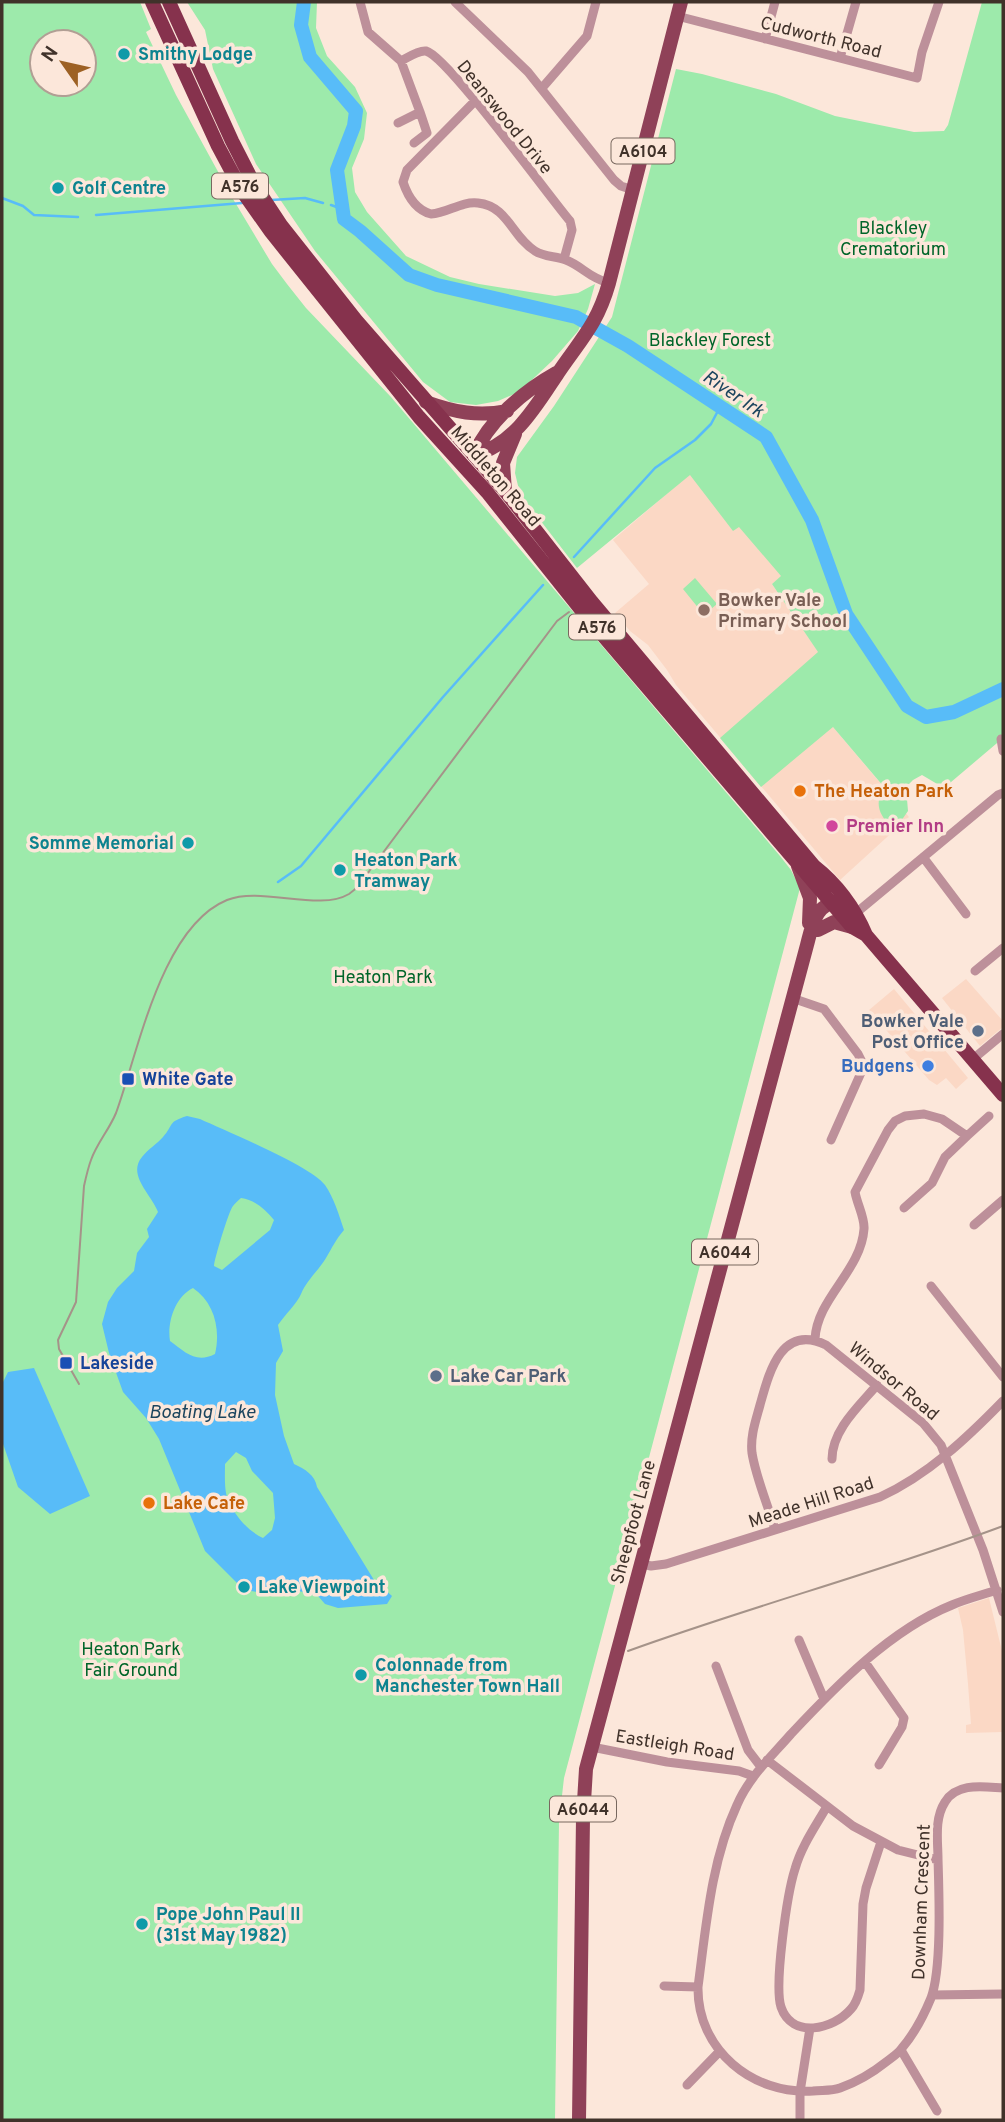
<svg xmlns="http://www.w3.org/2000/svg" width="1005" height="2122" viewBox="0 0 1005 2122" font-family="Overpass,sans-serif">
	<rect width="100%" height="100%" fill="#fce7da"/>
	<path fill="#fbd8c5" d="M733 437 819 546 772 584 853 703 833 727 909 817 840 880 676 685 667 670 648 645 630 631 615 613 649 584 613 540Z
		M966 979 1003 1021V1027L980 1046 942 998Z
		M894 989 968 1078 956 1089 946 1078 937 1085 929 1080 869 1010Z
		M989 1598 1002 1651 1003 1732 966 1733V1725L971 1724 968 1684 963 1630 958 1608Z"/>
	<path fill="#9deaab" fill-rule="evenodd" d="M2 2H140L151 29 146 32 176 95 233 199 272 264 287 284 306 308 391 397 780 856 791 870 800 888 564 1778 559 1822 555 2120H2ZM42 42H84V84H42Z
		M187 2H317L316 28 327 56 355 87 367 113 364 139 352 168 355 192 367 212 406 256 450 277 479 284 555 296 578 293 595 284 588 309 578 331 552 361 519 392 498 401 476 405 450 402 423 382 315 251 256 164 213 69 205 30Z
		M982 2H1003V738L944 788 922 775 913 780 906 787 908 811 899 824 891 827C879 814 874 804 884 787L833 727 761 787 720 738 818 652 772 584 781 576 739 527 733 531 690 475 577 568 520 494 515 473 517 457 554 406 612 317 676 69 702 74 776 94 835 116 914 132 944 131 948 125Z
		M695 578 717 604 704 615 683 589Z"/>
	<path fill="#58bcf8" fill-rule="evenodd" d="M187 1116 200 1119C226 1131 311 1166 325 1185 334 1198 339 1215 344 1230 336 1239 332 1248 326 1258 318 1271 307 1280 301 1294 298 1302 284 1316 278 1325L283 1351 276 1363 275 1395 284 1436 294 1464C305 1469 315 1475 317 1487L374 1580 392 1596 387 1604 338 1608 325 1604 318 1596 295 1590 283 1596 251 1591 237 1583 205 1551 159 1439 146 1418 123 1392 109 1353 102 1324 108 1302 117 1288 134 1271 137 1253 149 1237 147 1229 158 1212C151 1194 127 1175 142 1157 148 1149 157 1144 163 1137 174 1125 167 1122 187 1116ZM241 1198C255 1200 265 1209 274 1220L270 1230 222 1270 214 1266C214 1260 229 1210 233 1206 235 1203 238 1201 241 1198ZM193 1288C214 1302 221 1329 215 1354 196 1364 185 1352 170 1341 167 1322 175 1297 193 1288ZM236 1452 246 1458 252 1471 273 1493 275 1518 272 1530 263 1538C248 1531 235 1516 228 1500 224 1490 225 1475 225 1464Z
		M34 1368 90 1496 50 1514 18 1487 2 1441V1384L8 1372Z"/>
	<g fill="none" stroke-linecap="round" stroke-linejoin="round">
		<path stroke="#58bcf8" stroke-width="2.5" d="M2 198 23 206 34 215 78 217
			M271 200 305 198 323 203
			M331 205 342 209
			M96 215 242 203
			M574 557 655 468 695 440 711 424 720 407
			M278 882 301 866 443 697 543 585"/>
		<path stroke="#58bcf8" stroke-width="14" d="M304 2 301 25 310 57 356 111 354 126 337 170 344 219 360 231 409 275 437 285 576 317 628 346 766 437 812 520 846 614 907 706 926 717 954 712 1003 689"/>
		<path stroke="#bd909a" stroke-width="9" d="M360 2 368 32 401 61C407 58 418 50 426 51 447 56 548 195 570 221L572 230 564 259
			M455 2 528 72 614 180 621 186 633 190
			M677 16 917 78 922 52 939 2
			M765 39 775 2
			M840 58 856 2
			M542 88 587 36 596 2
			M475 101 407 170 403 182C408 197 416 210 431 214 448 213 461 201 478 203 508 206 512 237 535 251 544 257 556 256 566 260 582 266 589 278 609 283
			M398 123 420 112 401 61
			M414 143 427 133 420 112
			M1001 739 1003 751
			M923 857 966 914
			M856 913 998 795 1003 793
			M975 971 1003 948
			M792 998 824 1009 858 1054 864 1066 831 1140
			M973 1059 1003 1034
			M967 1136 989 1116
			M974 1225 1003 1200
			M931 1286 1003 1377
			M815 1339C817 1298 861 1271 864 1229 865 1218 857 1204 855 1192L888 1130 895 1121 905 1116 924 1114 942 1119 967 1136 945 1157 932 1183 904 1208
			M832 1459C832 1430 859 1406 877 1385
			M775 1530C768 1505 756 1478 752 1453 750 1436 756 1420 760 1405 769 1373 781 1323 826 1345L923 1423 941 1445 983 1550 1003 1612
			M642 1564 651 1566 666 1564 880 1497C928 1475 967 1438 1003 1401
			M997 1590C982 1595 966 1599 952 1605 890 1630 836 1686 791 1734 771 1757 749 1777 737 1805 711 1861 706 1927 698 1987 697 2050 753 2095 813 2091 822 2090 832 2091 840 2088 857 2082 871 2074 886 2062 891 2058 898 2054 902 2048 914 2034 924 2015 931 1998 942 1969 939 1893 938 1859 938 1841 934 1819 945 1802 957 1782 984 1787 1003 1788
			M799 1640 824 1699
			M865 1662 904 1718 902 1727 879 1765
			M716 1666 748 1750 761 1767
			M592 1747 667 1762 739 1771 753 1776
			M767 1760 853 1826 898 1850 938 1860
			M826 1808C815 1827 801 1847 795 1869 787 1894 774 1985 781 2007 792 2039 833 2030 851 2009 856 2004 858 1997 860 1990L863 1904 866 1888 881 1842
			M664 1986 698 1987
			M932 1995 1003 1994
			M901 2050 937 2111
			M687 2085 719 2052
			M800 2120V2092L810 2028"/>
		<path stroke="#8f4158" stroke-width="14" d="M426 402C454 412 478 417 507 411
			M474 455C515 444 536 406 558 373 581 339 597 325 609 283L681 2
			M474 455C489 420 524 391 556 373
			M505 491 503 463 515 434
			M798 866 810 898 809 923
			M818 930 834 922 852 927
			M579 2120 583 1818 586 1769 807 945C811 930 814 909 831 903"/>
		<path stroke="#86324d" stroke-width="14" d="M152 2 218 146 242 191 271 232 419 417 487 492 582 611 852 927 866 935
			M169 2 232 141 254 184 281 225 356 320 505 491 592 602 814 866C837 884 855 909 866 935L1003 1095"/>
		<path stroke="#a59389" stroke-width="2" d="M79 1384 59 1349 58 1340 76 1302 84 1186C86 1177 88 1168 91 1160 97 1143 109 1130 116 1113 138 1053 161 927 227 900 261 886 319 912 349 894 358 888 364 879 370 870L557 621 569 612
			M628 1651C752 1606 880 1572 1003 1526"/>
	</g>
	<g fill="#0f9aa8" stroke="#fce7da" stroke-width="2.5">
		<circle cx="124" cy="54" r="7"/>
		<circle cx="58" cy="188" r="7"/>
		<circle cx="188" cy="843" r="7"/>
		<circle cx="340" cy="870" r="7"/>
		<circle cx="244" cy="1587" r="7"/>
		<circle cx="361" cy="1675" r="7"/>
		<circle cx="142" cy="1924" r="7"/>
	</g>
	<circle fill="#8d6e63" stroke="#fce7da" stroke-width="2.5" cx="704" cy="610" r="7"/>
	<g fill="#e8710a" stroke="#fce7da" stroke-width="2.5">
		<circle cx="800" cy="791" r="7"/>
		<circle cx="149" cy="1503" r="7"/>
	</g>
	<circle fill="#d1479c" stroke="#fce7da" stroke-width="2.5" cx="832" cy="826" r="7"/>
	<g fill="#5c6f8a" stroke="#fce7da" stroke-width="2.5">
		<circle cx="978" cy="1031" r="7"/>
		<circle cx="436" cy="1376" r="7"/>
	</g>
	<circle fill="#3f7fe0" stroke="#fce7da" stroke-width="2.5" cx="928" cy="1066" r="7"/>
	<g fill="#1a4fb4" stroke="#fce7da" stroke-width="2.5">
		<rect x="121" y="1072" width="14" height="14" rx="3.5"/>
		<rect x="59" y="1356" width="14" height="14" rx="3.5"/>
	</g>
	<g text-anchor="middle" stroke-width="7" stroke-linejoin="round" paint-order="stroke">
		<g fill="#fce7da" stroke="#78685f" stroke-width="2">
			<rect x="611.5" y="138.5" width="63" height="25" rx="5"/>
			<rect x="212" y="173.5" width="56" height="25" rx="5"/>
			<rect x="569" y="614.5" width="56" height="25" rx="5"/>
			<rect x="692" y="1239.5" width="66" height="25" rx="5"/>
			<rect x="550" y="1796.5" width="66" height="25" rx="5"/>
		</g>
		<g font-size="16" font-weight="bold" fill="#40322a">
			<text x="643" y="157">A6104</text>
			<text x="240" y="192">A576</text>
			<text x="597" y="633">A576</text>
			<text x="725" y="1258">A6044</text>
			<text x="583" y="1815">A6044</text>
		</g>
		<g font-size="18" fill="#40322a" stroke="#fce7da">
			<text transform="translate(821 37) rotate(14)" y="6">Cudworth Road</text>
			<text transform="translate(505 117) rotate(51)" y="6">Deanswood Drive</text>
			<text transform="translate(496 476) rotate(49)" y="6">Middleton Road</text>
			<text transform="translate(894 1381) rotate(40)" y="6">Windsor Road</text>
			<text transform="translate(811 1502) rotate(-18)" y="6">Meade Hill Road</text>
			<text transform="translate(633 1522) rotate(-75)" y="6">Sheepfoot Lane</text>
			<text transform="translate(675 1745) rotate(9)" y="6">Eastleigh Road</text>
			<text transform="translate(921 1902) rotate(-88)" y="6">Downham Crescent</text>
		</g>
		<g font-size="18" font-weight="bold" fill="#0d838f" stroke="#fce7da" text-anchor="start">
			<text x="138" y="60">Smithy Lodge</text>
			<text x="72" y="194">Golf Centre</text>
			<text x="174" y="849" text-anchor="end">Somme Memorial</text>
			<text x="354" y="866">Heaton Park<tspan x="354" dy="21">Tramway</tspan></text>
			<text x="258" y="1593">Lake Viewpoint</text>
			<text x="375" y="1671">Colonnade from<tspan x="375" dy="21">Manchester Town Hall</tspan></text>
			<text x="156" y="1920">Pope John Paul II<tspan x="156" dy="21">(31st May 1982)</tspan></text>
		</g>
		<g font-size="18" fill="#006529" stroke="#fce7da">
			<text x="893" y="234">Blackley<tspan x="893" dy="21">Crematorium</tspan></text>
			<text x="710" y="346">Blackley Forest</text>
			<text x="383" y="983">Heaton Park</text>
			<text x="131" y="1655">Heaton Park<tspan x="131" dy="21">Fair Ground</tspan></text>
		</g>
		<g font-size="18" font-weight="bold" fill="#785e54" stroke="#fce7da" text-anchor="start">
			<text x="718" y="606">Bowker Vale<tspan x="718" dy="21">Primary School</tspan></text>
		</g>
		<g font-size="18" font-weight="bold" fill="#c56008" stroke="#fce7da" text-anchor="start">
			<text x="814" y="797">The Heaton Park</text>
			<text x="163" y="1509">Lake Cafe</text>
		</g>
		<g font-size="18" font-weight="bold" fill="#b23c85" stroke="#fce7da" text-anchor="start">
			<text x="846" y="832">Premier Inn</text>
		</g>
		<g font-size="18" font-weight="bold" fill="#4e5e75" stroke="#fce7da" text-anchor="end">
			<text x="964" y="1027">Bowker Vale<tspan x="964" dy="21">Post Office</tspan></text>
			<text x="450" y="1382" text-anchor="start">Lake Car Park</text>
		</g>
		<g font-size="18" font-weight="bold" fill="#366cbe" stroke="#fce7da" text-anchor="end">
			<text x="914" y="1072">Budgens</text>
		</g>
		<g font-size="18" font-weight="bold" fill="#164399" stroke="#fce7da" text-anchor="start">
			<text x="142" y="1085">White Gate</text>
			<text x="80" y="1369">Lakeside</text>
		</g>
		<g font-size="19" font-style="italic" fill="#1c455e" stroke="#fce7da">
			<text transform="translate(734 393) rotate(34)" y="7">River Irk</text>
			<text x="202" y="1418">Boating Lake</text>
		</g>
	</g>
	<rect width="1005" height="2122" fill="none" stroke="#40322a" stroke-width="7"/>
	<g transform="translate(63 63) rotate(304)"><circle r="33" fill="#fce7da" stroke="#b19f94" stroke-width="2"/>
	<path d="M0-5L12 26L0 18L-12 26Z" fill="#9d6124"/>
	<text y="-10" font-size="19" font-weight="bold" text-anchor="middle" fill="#40322a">N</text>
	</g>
</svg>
